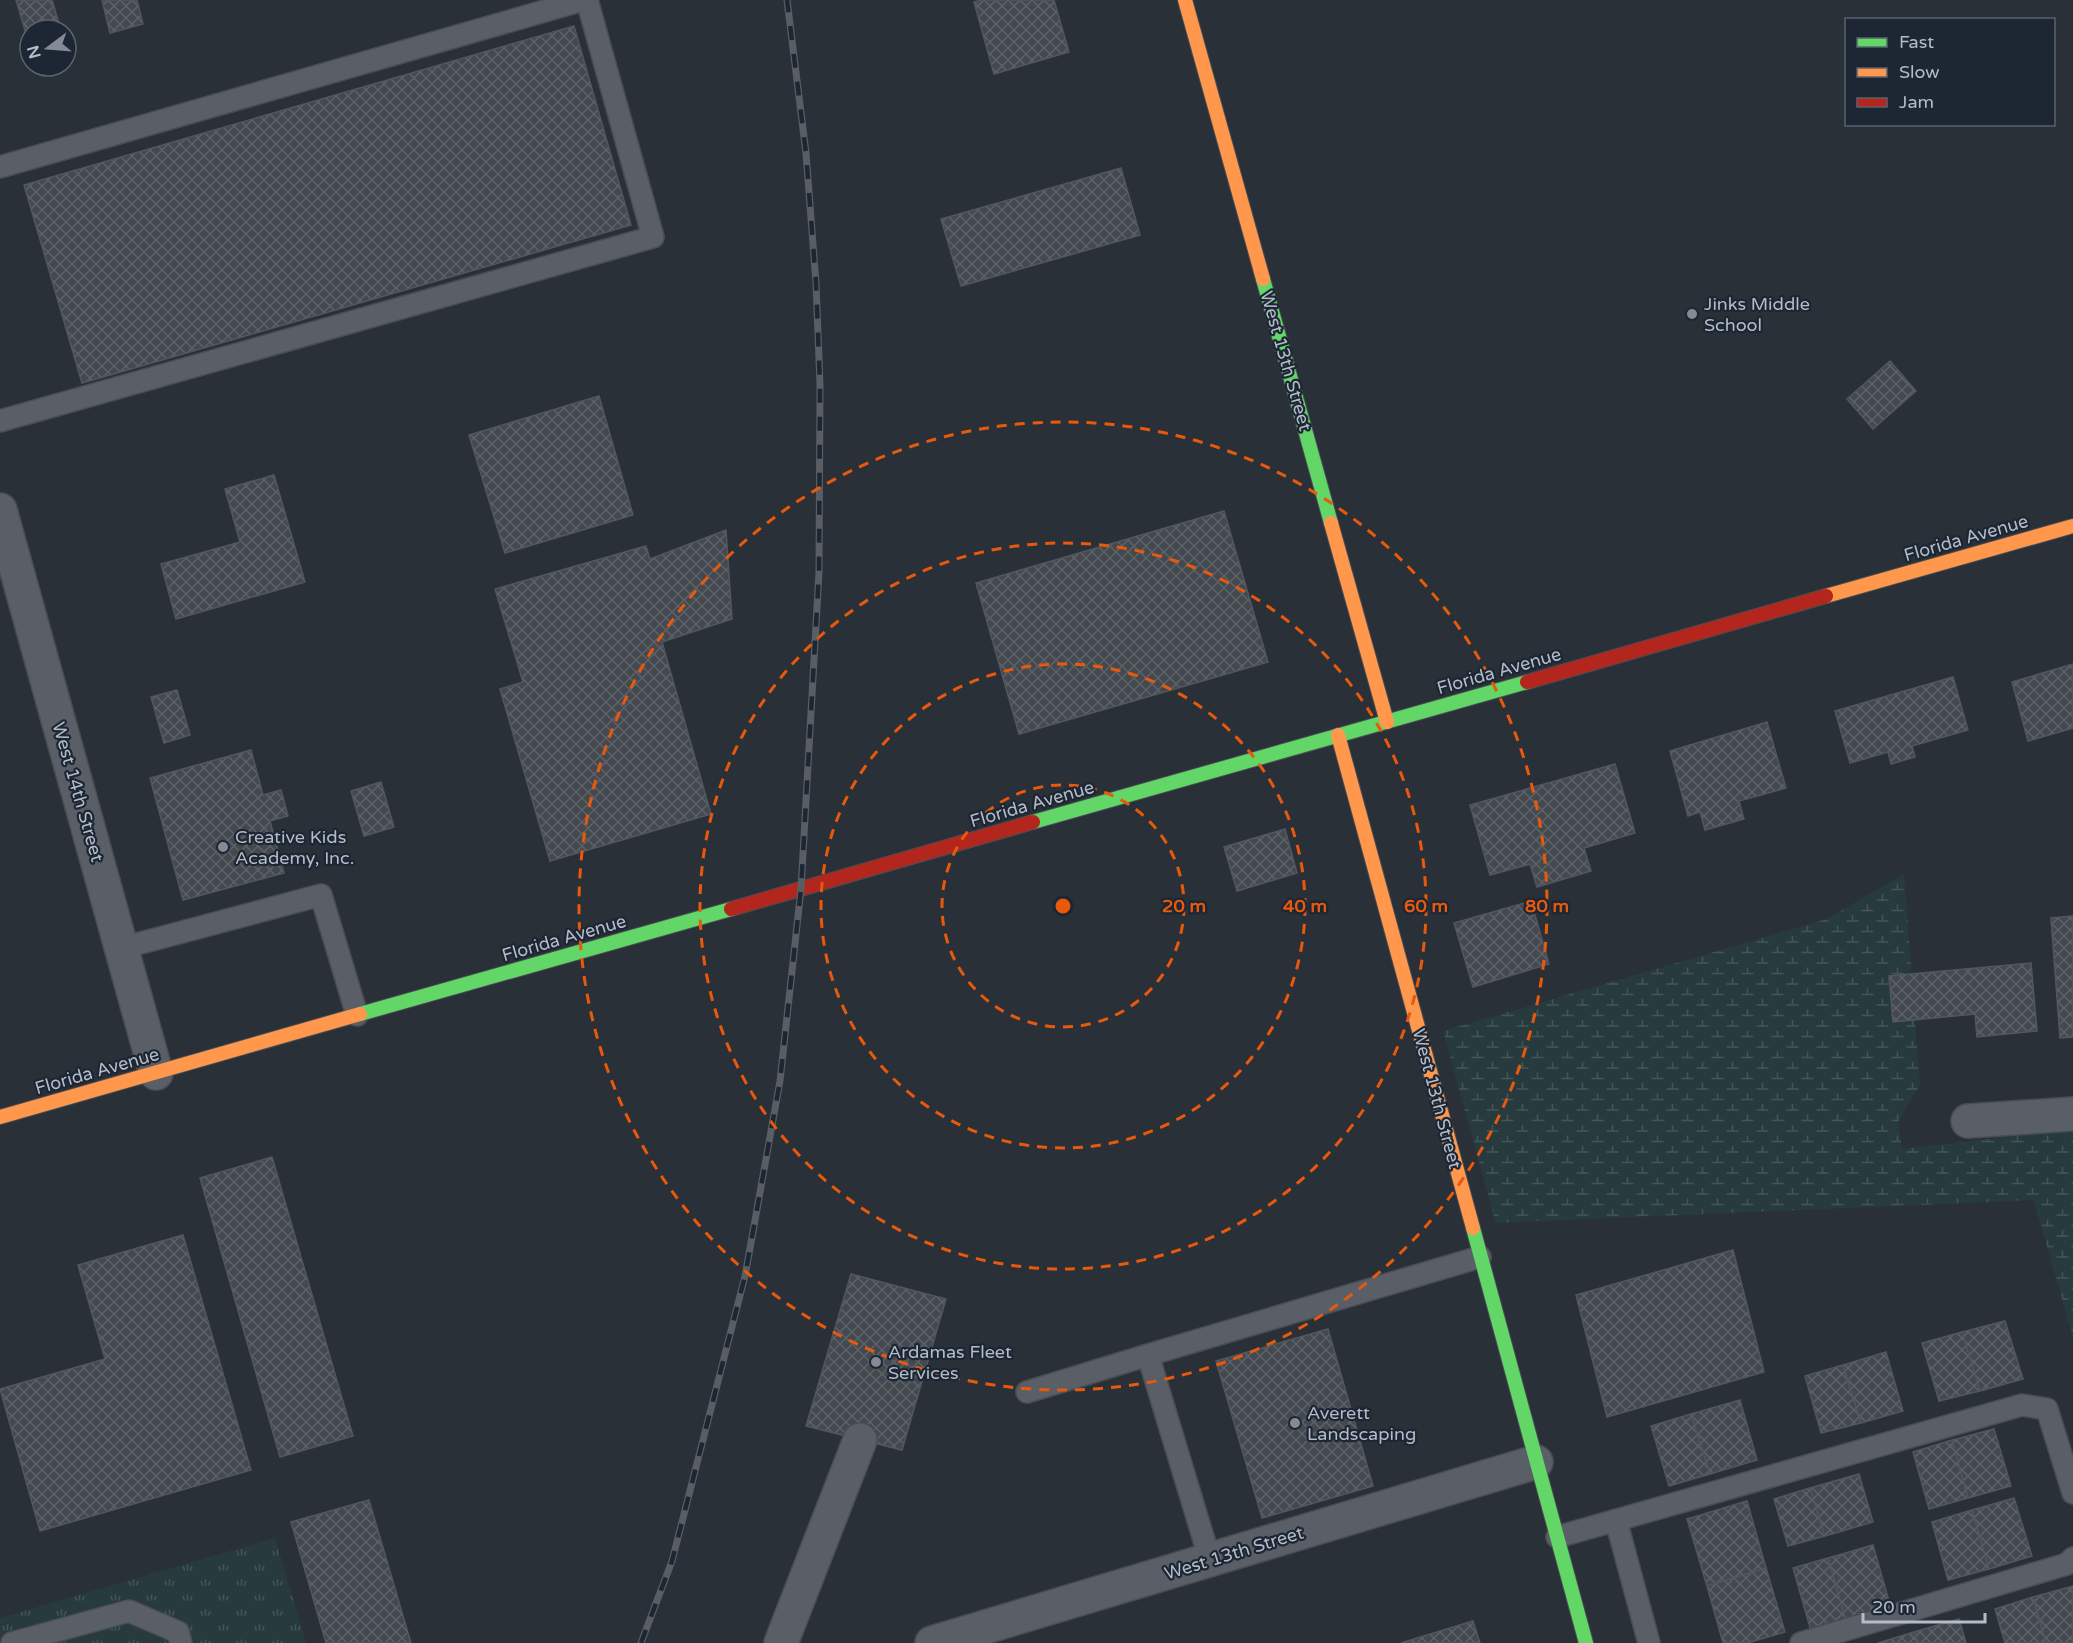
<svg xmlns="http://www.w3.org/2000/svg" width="2073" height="1643" viewBox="0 0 2073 1643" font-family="'Varela Round',sans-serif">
	<defs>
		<pattern id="grass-tufts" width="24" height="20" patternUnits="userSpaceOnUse" patternTransform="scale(1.5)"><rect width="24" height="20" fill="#273a3e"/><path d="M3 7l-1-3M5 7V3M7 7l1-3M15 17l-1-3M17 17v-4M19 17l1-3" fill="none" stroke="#445559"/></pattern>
		<pattern id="wetland-marsh" width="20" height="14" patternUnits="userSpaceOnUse" patternTransform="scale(1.5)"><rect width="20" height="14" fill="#273a3e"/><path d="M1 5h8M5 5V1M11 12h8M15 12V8" fill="none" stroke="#445559"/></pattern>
		<pattern id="building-cross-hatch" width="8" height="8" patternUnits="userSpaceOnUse" patternTransform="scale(1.5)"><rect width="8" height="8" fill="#444950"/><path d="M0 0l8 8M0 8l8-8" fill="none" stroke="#5d6168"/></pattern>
	</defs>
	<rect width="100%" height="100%" fill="#2a3038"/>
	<path fill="url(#grass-tufts)" d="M275 1538 306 1643H0V1618Z"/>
	<path fill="url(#wetland-marsh)" d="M1904 874 1920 1085 1898 1122 1902 1149 2073 1129V1338L2034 1200 1496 1223 1443 1031 1827 919Z"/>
	<path fill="url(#building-cross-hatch)" stroke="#52575f" stroke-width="1.5" d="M16 0H52L61 30H30V47Z
		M102 0H137L143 24 110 33Z
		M981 0H1054L1069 52 994 74 974 2Z
		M574 26 631 225 82 383 24 185Z
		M1121 168 1140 235 961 286 941 219Z
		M1890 361 1916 391 1873 429 1847 399Z
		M599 396 633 515 505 553 469 435Z
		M274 475 305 582 176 619 161 564 240 542 225 489Z
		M1224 511 1268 662 1019 734 976 583Z
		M726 530 732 619 662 642 711 814 550 861 500 689 523 682 495 589 646 546 650 559Z
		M2073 664V728L2028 741 2012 682Z
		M1953 677 1968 730 1912 746 1915 757 1891 764 1888 752 1850 763 1835 711Z
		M177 690 190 735 164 743 151 697Z
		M1767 722 1786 788 1739 801 1744 819 1705 830 1700 812 1688 816 1670 751Z
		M251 750 263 795 281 790 288 816 270 821 284 873 183 900 150 778Z
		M1615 764 1635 833 1584 848 1591 871 1537 887 1530 864 1490 875 1470 805Z
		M381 782 394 827 364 836 351 791Z
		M1285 829 1297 873 1237 891 1224 847Z
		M1531 901 1549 964 1473 987 1454 923Z
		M2073 916V1037L2060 1038 2051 918Z
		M2031 963 2037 1031 1977 1037 1975 1014 1893 1022 1889 976Z
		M272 1157 353 1436 280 1457 200 1178Z
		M183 1235 251 1470 40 1531 0 1389 105 1359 78 1265Z
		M1733 1250 1764 1372 1607 1417 1576 1295Z
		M851 1274 946 1299 902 1450 806 1426Z
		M2005 1321 2023 1379 1980 1391 1962 1332Z
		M1328 1329 1373 1486 1262 1518 1216 1361Z
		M1962 1332 1980 1391 1939 1401 1922 1343Z
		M1886 1352 1903 1411 1861 1423 1843 1365Z
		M1843 1365 1861 1423 1821 1433 1805 1376Z
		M1740 1400 1757 1460 1710 1474 1691 1414Z
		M1691 1414 1710 1474 1669 1486 1651 1426Z
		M1994 1429 2011 1486 1968 1498 1952 1440Z
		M1952 1440 1968 1498 1929 1509 1913 1452Z
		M1859 1474 1873 1522 1825 1536 1810 1488Z
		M1810 1488 1825 1536 1788 1546 1774 1499Z
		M2014 1498 2032 1556 1989 1569 1972 1510Z
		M369 1500 411 1643H326L291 1522Z
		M1747 1501 1766 1568 1707 1586 1687 1519Z
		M1972 1510 1989 1569 1948 1580 1932 1522Z
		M1873 1545 1891 1608 1846 1621 1828 1558Z
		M1828 1558 1846 1621 1811 1631 1793 1568Z
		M1766 1568 1785 1632 1747 1643H1723L1707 1586Z
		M2073 1586V1643H2046L2033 1597Z
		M2033 1597 2046 1643H2005L1995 1609Z
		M1959 1619 1966 1643H1918L1914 1632Z
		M1473 1621 1480 1643H1401Z
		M1914 1632 1918 1643H1878Z"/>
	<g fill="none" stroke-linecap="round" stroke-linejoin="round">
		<defs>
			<path id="lane" d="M0 167 583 0
				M0 421 653 237 587 0
				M122 948 321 895 357 1015
				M1027 1392 1148 1355
				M1616 1520 1649 1643
				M1557 1537 2022 1405 2047 1409 2073 1493
				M1210 1560 1148 1355 1480 1257
				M12 1643 129 1611 178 1632 181 1643
				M1801 1643 2067 1564 2073 1558"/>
			<path id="street" d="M0 510 156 1073
				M1968 1121 2073 1114
				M781 1643 860 1440
				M932 1643 1536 1462"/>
			<path id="fast" d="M1263 279 1331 523
				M1033 822 1527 682
				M360 1014 731 909
				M1473 1228 1586 1643"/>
			<path id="slow" d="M1185 0 1263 279
				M1331 523 1387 722
				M1826 596 2073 526
				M1338 735 1473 1228
				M0 1117 360 1014"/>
			<path id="jam" d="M1527 682 1826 596
				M731 909 1033 822"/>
		</defs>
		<use href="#lane" stroke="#484c53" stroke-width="24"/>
		<use href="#street" stroke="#484c53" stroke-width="36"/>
		<use href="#fast" stroke="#484c53" stroke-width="16"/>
		<use href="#slow" stroke="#484c53" stroke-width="16"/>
		<use href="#jam" stroke="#484c53" stroke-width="16"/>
		<use href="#lane" stroke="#5a5e66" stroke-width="21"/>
		<use href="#street" stroke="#5a5e66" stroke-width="33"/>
		<use href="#fast" stroke="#63d668" stroke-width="14"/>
		<use href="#slow" stroke="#ff974d" stroke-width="14"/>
		<use href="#jam" stroke="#b3261e" stroke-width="14"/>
		<defs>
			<path id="rail" d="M641 1643 672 1561 745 1276 780 1081 801 889 819 572 820 385 816 283 806 153 787 0"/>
		</defs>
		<use href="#rail" stroke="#595d64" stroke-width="7"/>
		<use href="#rail" stroke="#1d2633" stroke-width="4.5" stroke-dasharray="14" stroke-linecap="butt"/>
	</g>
	<g fill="none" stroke="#e8590c" stroke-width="3" stroke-dasharray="10 8">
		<circle cx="1063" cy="906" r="121"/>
		<circle cx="1063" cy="906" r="242"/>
		<circle cx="1063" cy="906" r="363"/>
		<circle cx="1063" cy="906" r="484"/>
	</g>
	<g fill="#848b96" stroke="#1d2633" stroke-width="2">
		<circle cx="1692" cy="314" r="6"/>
		<circle cx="223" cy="847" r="6"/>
		<circle cx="876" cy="1362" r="6"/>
		<circle cx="1295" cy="1423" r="6"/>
	</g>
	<g text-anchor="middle" stroke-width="4.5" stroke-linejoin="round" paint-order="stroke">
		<g font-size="18" fill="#b4bcc9" stroke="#1d2633" text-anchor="start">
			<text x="1704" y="310">Jinks Middle<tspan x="1704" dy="21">School</tspan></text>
			<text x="235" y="843">Creative Kids<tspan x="235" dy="21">Academy, Inc.</tspan></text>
			<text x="888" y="1358">Ardamas Fleet<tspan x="888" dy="21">Services</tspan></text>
			<text x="1307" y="1419">Averett<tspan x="1307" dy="21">Landscaping</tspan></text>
		</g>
		<g font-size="18" fill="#b4bcc9" stroke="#1d2633">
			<text transform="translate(1286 361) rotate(74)" y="6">West 13th Street</text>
			<text transform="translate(1966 538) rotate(-16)" y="6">Florida Avenue</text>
			<text transform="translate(1499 671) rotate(-16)" y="6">Florida Avenue</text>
			<text transform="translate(78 792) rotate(74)" y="6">West 14th Street</text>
			<text transform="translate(1032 804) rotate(-16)" y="6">Florida Avenue</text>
			<text transform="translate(564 938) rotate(-16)" y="6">Florida Avenue</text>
			<text transform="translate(97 1071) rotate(-16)" y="6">Florida Avenue</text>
			<text transform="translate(1437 1099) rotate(75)" y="6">West 13th Street</text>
			<text transform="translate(1234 1553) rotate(-17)" y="6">West 13th Street</text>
		</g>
	</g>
	<circle cx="1063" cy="906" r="9" fill="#e8590c" stroke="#1d2633" stroke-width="3"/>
	<g font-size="18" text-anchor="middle" font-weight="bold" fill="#e8590c" stroke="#1d2633" stroke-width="4.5" stroke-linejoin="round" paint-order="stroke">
		<text x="1184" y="912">20 m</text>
		<text x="1305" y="912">40 m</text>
		<text x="1426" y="912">60 m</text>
		<text x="1547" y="912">80 m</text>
	</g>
	<rect x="1845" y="18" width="210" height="108" fill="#1d2633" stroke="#59626f" stroke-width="1.5"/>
	<rect x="1857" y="38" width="30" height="9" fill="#63d668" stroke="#59626f" stroke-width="1.5"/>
	<text x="1899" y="48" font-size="18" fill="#b4bcc9">Fast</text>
	<rect x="1857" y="68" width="30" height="9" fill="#ff974d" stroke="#59626f" stroke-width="1.5"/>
	<text x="1899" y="78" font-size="18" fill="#b4bcc9">Slow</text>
	<rect x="1857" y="98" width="30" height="9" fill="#b3261e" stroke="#59626f" stroke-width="1.5"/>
	<text x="1899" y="108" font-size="18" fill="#b4bcc9">Jam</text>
	<g transform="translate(48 48) rotate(254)"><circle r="28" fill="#1d2633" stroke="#59626f" stroke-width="1.5"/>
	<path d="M0-4.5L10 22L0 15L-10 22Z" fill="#848b96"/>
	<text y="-9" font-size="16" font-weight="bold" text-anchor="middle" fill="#b4bcc9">N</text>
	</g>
	<path d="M1863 1613v9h122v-9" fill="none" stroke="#b4bcc9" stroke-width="3"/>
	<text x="1872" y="1613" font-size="18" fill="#b4bcc9" stroke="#1d2633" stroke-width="4.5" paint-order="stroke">20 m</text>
</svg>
